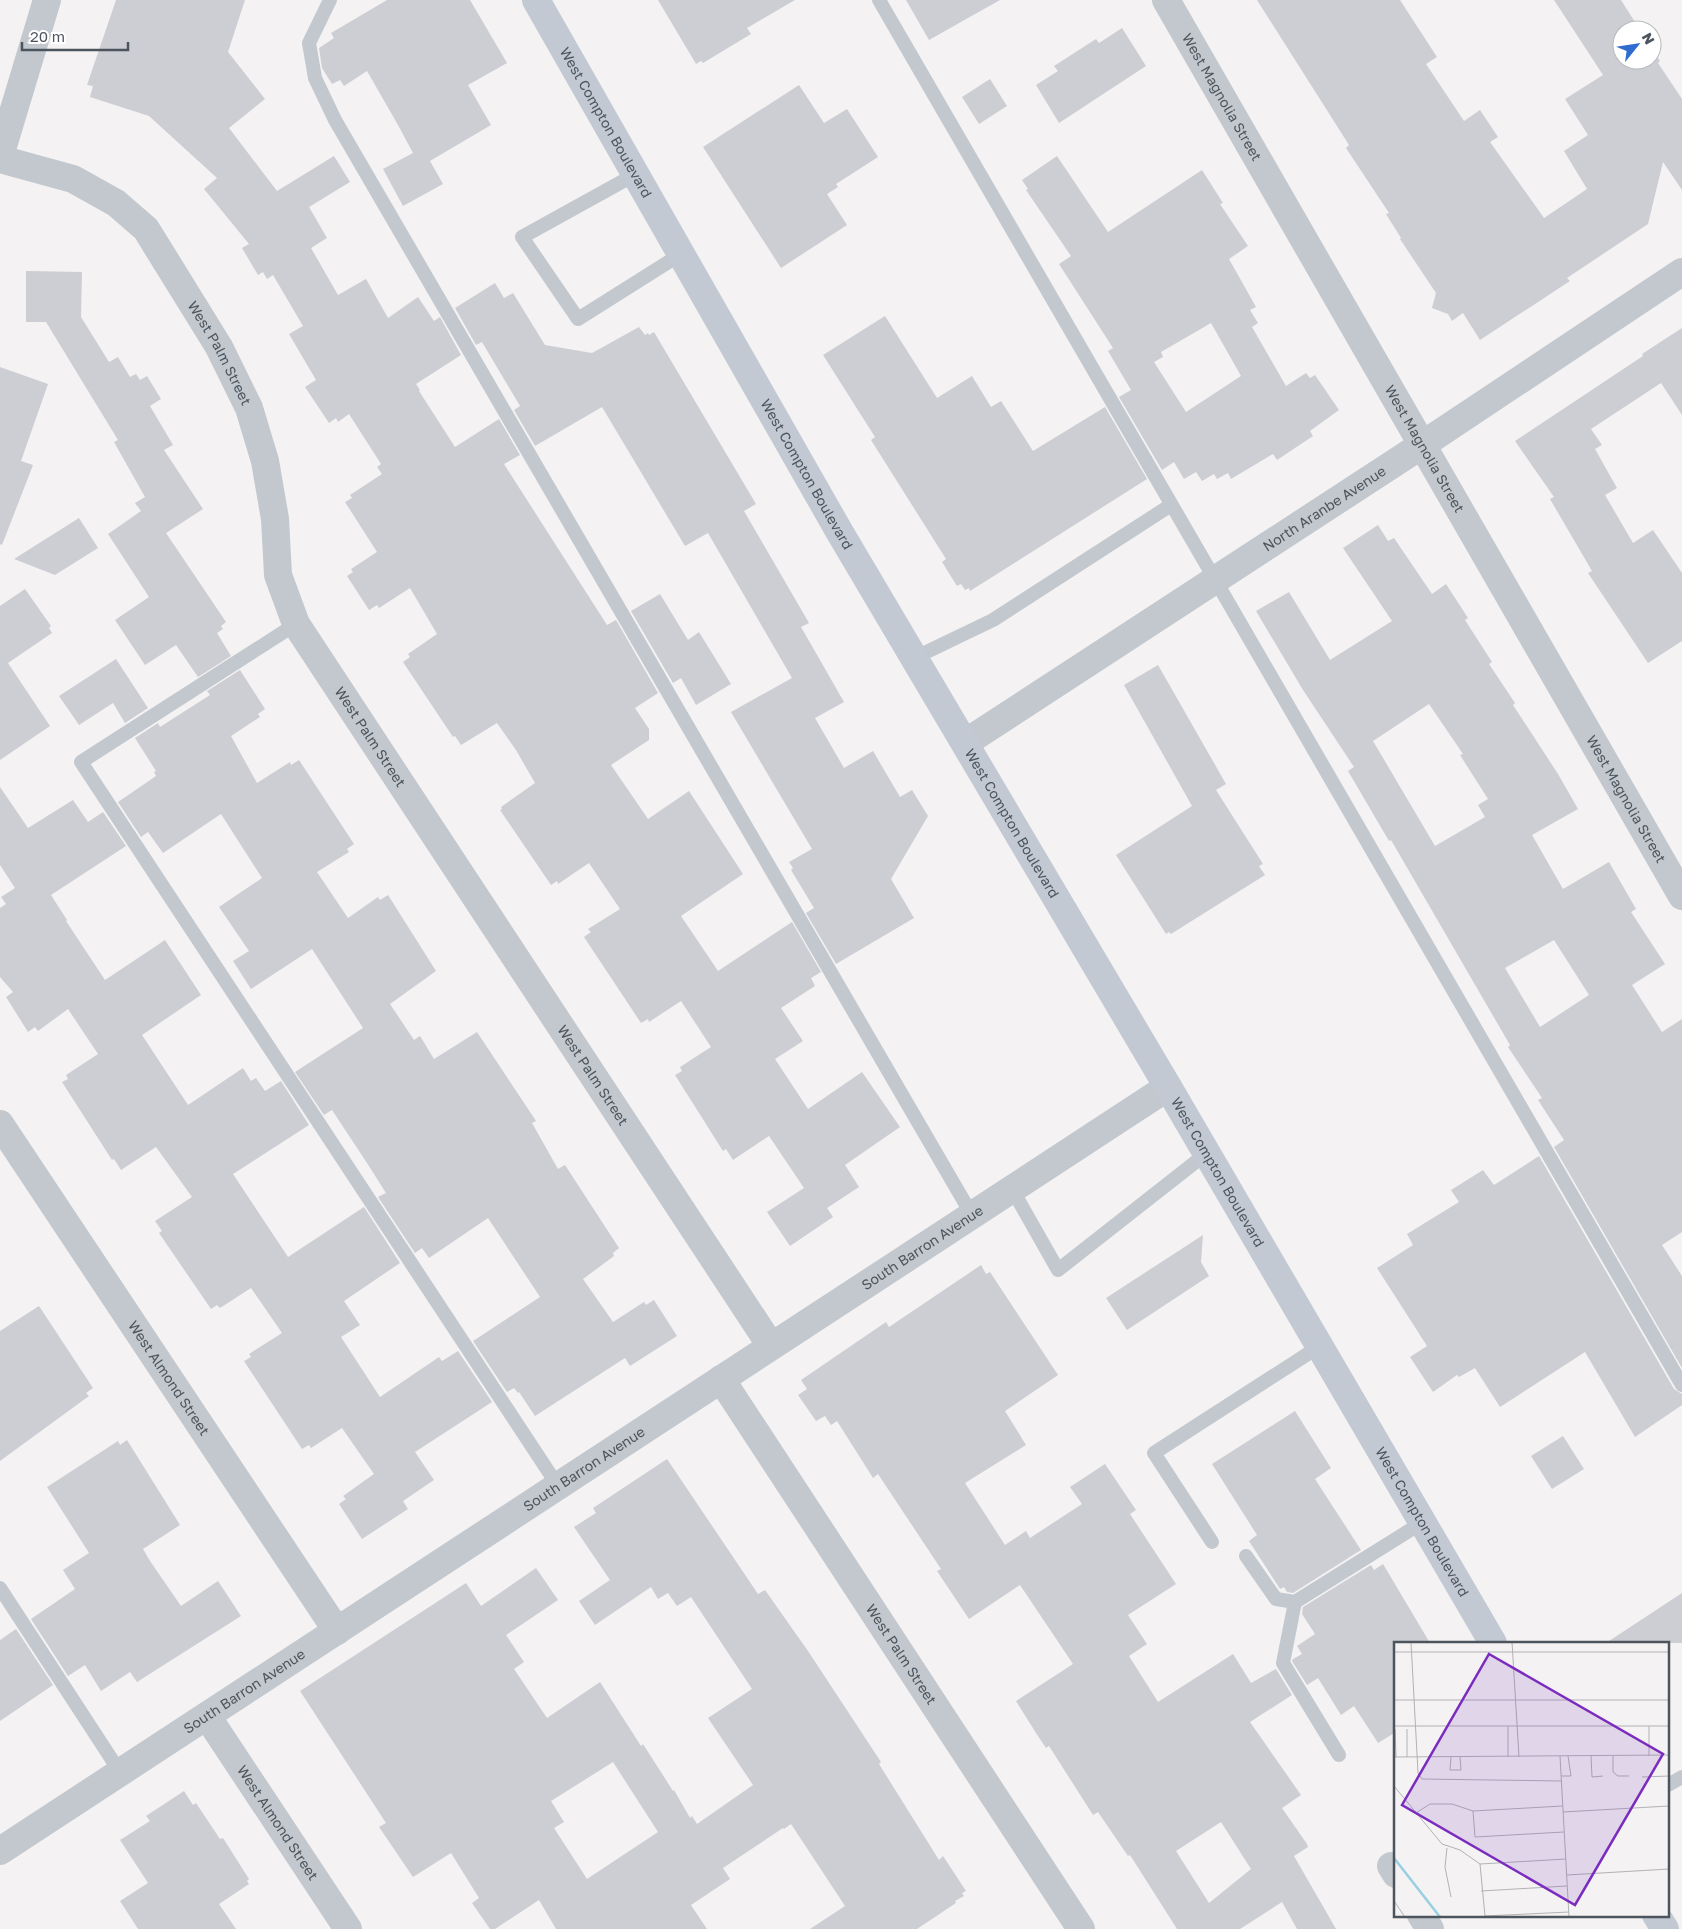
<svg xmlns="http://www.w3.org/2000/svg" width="1682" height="1929" viewBox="0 0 1682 1929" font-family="'Golos Text',sans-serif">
	<rect width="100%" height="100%" fill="#f4f2f2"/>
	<path fill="#cdced3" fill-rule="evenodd" d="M116 0H245L228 52 265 99 229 128 277 191 334 156 350 182 309 207 327 238 311 248 338 295 366 279 388 318 418 297 434 321 440 317 461 355 416 384 420 390 419 391 455 447 499 419 520 455 504 464 607 625 616 620 658 693 635 708 649 729V740L611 765 648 819 689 791 743 874 681 916 718 971 792 922 821 972 811 978 815 986 781 1008 803 1041 775 1059 808 1109 862 1072 900 1127 845 1165 859 1187 827 1208 833 1217 790 1246 767 1212 804 1188 769 1136 733 1160 726 1149 723 1151 675 1075 682 1071 680 1067 711 1047 681 1001 649 1022 648 1019 641 1023 584 937 591 932 588 929 620 909 589 863 558 884 557 881 551 885 500 810 502 809 501 807 535 783 516 750 497 723 461 745 455 736 453 737 403 662 410 657 408 654 437 634 410 588 379 608 377 605 369 610 347 576 353 572 351 569 377 552 345 502 352 498 350 495 382 474 377 467 381 464 349 414 338 422 336 418 329 423 305 387 316 380 289 334 303 326 273 275 267 279 263 272 258 275 242 248 249 244 204 189 217 178 149 116 90 97 93 86 87 85Z
		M387 0H470L507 63 468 85 491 125 430 161 443 184 403 206 383 169 413 153 398 125 367 71 344 86 340 80 332 84 322 68 319 48 334 38 331 33Z
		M658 0H795L747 28 751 34 703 63 701 61 696 64Z
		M906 0H1000L929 40Z
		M1257 0H1400L1437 57 1426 64 1464 121 1480 110 1498 137 1490 142 1544 218 1587 189 1564 151 1588 135 1565 99 1603 75 1554 0H1621L1640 30H1622V60H1652V49L1660 61 1658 63 1682 99V190L1663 162 1648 224 1567 278 1570 281 1480 340 1463 313 1452 321 1448 314 1432 308 1436 293 1400 239 1401 238 1386 214 1389 213 1346 148 1349 145Z
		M1122 28 1146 66 1059 123 1036 85 1058 71 1054 66 1096 39 1099 43Z
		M990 79 1007 106 979 124 962 97Z
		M799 85 824 123 847 109 878 157 836 184 838 187 827 194 847 225 781 268 703 147Z
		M1057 156 1108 232 1202 170 1223 203 1220 204 1248 246 1229 259 1256 307 1250 310 1258 323 1252 327 1286 386 1306 373 1310 378 1315 375 1339 410 1310 431 1313 436 1277 460 1273 454 1231 479 1228 473 1217 479 1214 474 1202 481 1196 472 1184 479 1174 462 1162 470 1119 397 1131 390 1108 351 1113 348 1059 264 1071 256 1026 190 1028 189 1022 180ZM1211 323 1241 376 1186 412 1154 362 1163 357 1161 352Z
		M26 271 82 272 81 317 109 362 118 357 130 377 136 374 140 380 147 376 161 399 150 406 173 445 164 450 203 509 166 533 226 622 221 626 223 629 217 633 231 656 198 677 176 645 145 665 115 620 149 597 108 534 141 511 135 503 145 497 114 442 118 440 46 322H26Z
		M495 283 504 298 513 293 545 345 592 353 639 327 645 335 648 333 649 335 654 332 756 504 744 511 809 623 801 627 844 702 815 718 844 768 873 751 900 797 912 790 928 816 891 879 914 918 836 964 806 913 814 908 791 870 793 868 789 862 812 849 731 712 792 678 708 533 685 546 602 407 535 446 514 410 520 406 482 342 476 345 455 308Z
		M885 316 937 398 972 376 991 407 1001 401 1033 451 1105 407 1147 479 970 591 969 588 965 590 961 584 957 586 942 562 946 559 871 440 875 437 823 355Z
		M1682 328V415L1661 383 1591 429 1602 445 1595 449 1617 488 1605 495 1633 543 1653 530 1682 573V641L1648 663 1588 573 1592 571 1550 499 1554 497 1515 441 1643 356 1642 354Z
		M0 367 48 384 21 461 33 465 2 545 0 544Z
		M79 518 98 548 55 575 14 559Z
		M1378 525 1388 541 1394 538 1432 594 1446 584 1468 618 1465 620 1492 662 1489 664 1515 703 1513 705 1558 774 1578 809 1532 835 1563 889 1609 862 1636 909 1631 912 1665 964 1632 985 1662 1032 1682 1019V1232L1662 1245 1682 1276V1368L1554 1147 1564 1140 1538 1100 1542 1098 1508 1047 1510 1045 1391 840 1389 841 1348 771 1354 767 1303 690 1256 611 1289 592 1330 660 1392 621 1343 548ZM1429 704 1463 754 1460 755 1488 799 1478 805 1485 817 1435 846 1373 741ZM1554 940 1589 995 1540 1027 1505 968Z
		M25 589 51 626 49 628 52 633 8 663 50 726 0 760V606Z
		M660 594 688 640 699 632 731 684 696 705 681 678 673 683 631 611Z
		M116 659 148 708 125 723 113 703 79 725 59 696Z
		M1158 665 1226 784 1216 790 1263 864 1259 866 1265 875 1171 934 1169 932 1166 934 1116 855 1192 806 1124 685Z
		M240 670 265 709 258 714 260 717 231 736 257 783 290 762 291 765 299 760 354 844 347 849 349 852 317 872 348 918 378 897 380 900 388 895 436 971 390 1004 414 1040 420 1036 434 1059 477 1032 536 1121 532 1123 558 1169 565 1165 619 1248 613 1253 614 1256 583 1279 613 1322 644 1302 646 1305 654 1300 677 1336 630 1366 625 1358 535 1416 519 1392 518 1393 514 1388 507 1392 473 1341 540 1297 488 1218 429 1258 422 1248 415 1253 378 1197 386 1193 367 1163 332 1110 324 1115 295 1072 363 1028 312 949 251 989 233 961 249 951 219 907 262 878 221 814 163 853 148 832 141 837 118 802 156 776 154 772 156 771 135 738 158 723 160 727 210 695 207 691Z
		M0 787 28 828 73 800 88 822 103 812 126 846 51 895 67 920 66 921 105 980 165 940 201 995 142 1035 188 1105 243 1068 251 1081 256 1078 265 1091 281 1081 309 1125 233 1174 288 1257 364 1207 400 1263 344 1301 360 1325 341 1337 380 1397 439 1357 442 1361 458 1351 492 1402 415 1452 434 1480 403 1501 408 1509 362 1539 339 1504 346 1499 343 1496 374 1474 342 1428 311 1448 309 1445 302 1449 244 1361 251 1357 249 1354 282 1333 251 1288 220 1308 217 1305 211 1309 159 1233 162 1231 155 1221 192 1197 156 1147 121 1170 114 1159 112 1160 62 1082 68 1079 66 1075 98 1054 68 1009 38 1031 35 1027 28 1032 6 997 13 992 0 977V908L6 904 1 897 15 888 0 865Z
		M1539 1156 1674 1389 1682 1394V1405L1635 1437 1585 1352 1500 1407 1475 1368 1459 1377 1457 1375 1433 1392 1410 1357 1427 1346 1377 1268 1413 1245 1407 1234 1459 1202 1451 1190 1483 1170 1494 1185Z
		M1203 1235 1201 1262 1209 1276 1127 1330 1106 1298Z
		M981 1265 986 1274 990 1272 1058 1375 1005 1411 1026 1445 965 1483 1005 1545 1026 1531 1030 1538 1082 1504 1070 1487 1105 1464 1136 1510 1130 1514 1176 1584 1128 1615 1147 1644 1129 1656 1158 1702 1233 1654 1251 1683 1276 1669 1292 1695 1250 1722 1301 1795 1282 1808 1307 1844 1308 1847 1294 1856 1336 1929H1297L1282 1902 1240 1929H1177L1130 1855 1128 1856 1098 1812 1093 1815 1049 1746 1046 1748 1036 1733 1016 1701 1073 1664 1020 1585 969 1619 937 1571 941 1569 878 1474 873 1478 837 1421 831 1425 825 1416 816 1421 798 1395 807 1389 801 1380 886 1322 889 1327ZM1221 1822 1251 1869 1209 1903 1176 1851Z
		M39 1306 93 1388 86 1393 89 1396 0 1461V1331Z
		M1295 1411 1331 1468 1315 1479 1361 1550 1293 1593 1287 1592 1284 1587 1280 1589 1249 1541 1257 1535 1212 1464Z
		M1563 1436 1584 1469 1552 1489 1531 1456Z
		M127 1440 180 1525 143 1549 150 1561 181 1606 218 1581 241 1616 137 1682 130 1672 101 1691 85 1665 68 1676 31 1619 75 1589 63 1570 89 1553 47 1487 118 1441 120 1445Z
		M667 1459 758 1594 765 1590 808 1651 881 1762 879 1764 939 1860 943 1856 966 1891 962 1893 964 1896 955 1901 956 1903 917 1929H810L845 1906 791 1824 784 1829 783 1828 723 1868 730 1879 691 1905 707 1929H556L539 1900 495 1929H490L472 1903 479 1898 451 1853 413 1877 379 1827 386 1823 300 1691 466 1583 481 1606 536 1568 558 1600 506 1635 524 1662 514 1669 547 1718 600 1682 641 1746 643 1744 673 1791 674 1790 690 1818 692 1816 697 1824 753 1785 708 1718 752 1689 691 1597 677 1606 668 1593 658 1599 651 1587 595 1625 579 1601 610 1580 574 1527 596 1513 593 1508ZM613 1762 658 1832 587 1879 554 1828 564 1822 551 1801Z
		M1383 1564 1430 1643H1396V1732L1378 1743 1354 1706 1341 1715 1318 1678 1307 1685 1292 1661 1293 1659 1302 1654 1297 1646 1315 1634 1302 1614 1303 1607 1371 1565 1374 1570Z
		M1682 1593V1643H1606Z
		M16 1629 53 1685 0 1721V1640Z
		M184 1791 193 1805 196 1803 220 1839 223 1838 249 1879 247 1881 249 1884 219 1904 236 1929H138L120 1901 148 1883 120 1840 150 1821 146 1816Z"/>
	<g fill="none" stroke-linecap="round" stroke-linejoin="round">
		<path stroke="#c2c8ce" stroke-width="14" d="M330 0 309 43 315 78 335 120 972 1215
			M879 0 1682 1385
			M636 174 522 237 578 319 681 254
			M296 624 81 762 558 1486
			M914 658 993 620 1171 505
			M1012 1189 1058 1270 1207 1153
			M1212 1542 1154 1453 1320 1346
			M1246 1556 1276 1599 1295 1602
			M0 1588 120 1772
			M1339 1755 1283 1663 1295 1602 1423 1522
			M1668 1785 1682 1777"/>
		<g stroke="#c2c8ce" stroke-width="28">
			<path id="s1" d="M1166 0 1682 896"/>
			<path d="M0 156 47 0"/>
			<path id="s2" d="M0 159 73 179 116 203 146 229 219 347 249 408 265 461 275 519 278 575 296 624 771 1346"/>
			<path id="s3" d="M965 743 1422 445 1682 272"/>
			<path id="s4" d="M0 1124 337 1631"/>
			<path id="s5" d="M721 1379 1081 1929"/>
			<path id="s6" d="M207 1716 348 1929"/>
			<path id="s7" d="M0 1851 1168 1087"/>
			<path d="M1391 1866 1396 1874"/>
			<path d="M1421 1915 1430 1929"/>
		</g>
		<g stroke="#c2c9d3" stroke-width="28">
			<path id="s8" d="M536 0 839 531 1168 1087 1493 1643"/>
			<path d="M1656 1915 1665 1929"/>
		</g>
	</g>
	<g text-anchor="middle" stroke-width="4.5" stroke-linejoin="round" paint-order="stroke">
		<g font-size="14" fill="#4c545d" stroke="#fff">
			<text dy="5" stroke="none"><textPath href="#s1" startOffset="112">West Magnolia Street</textPath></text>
			<text dy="5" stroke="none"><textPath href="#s8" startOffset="141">West Compton Boulevard</textPath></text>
			<text dy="5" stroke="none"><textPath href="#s2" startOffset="309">West Palm Street</textPath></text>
			<text dy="5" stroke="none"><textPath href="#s1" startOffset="518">West Magnolia Street</textPath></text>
			<text dy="5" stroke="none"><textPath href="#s8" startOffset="546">West Compton Boulevard</textPath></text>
			<text dy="5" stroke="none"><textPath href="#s3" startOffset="429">North Aranbe Avenue</textPath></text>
			<text dy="5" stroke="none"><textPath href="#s2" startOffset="729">West Palm Street</textPath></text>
			<text dy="5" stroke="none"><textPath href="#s1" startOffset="922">West Magnolia Street</textPath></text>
			<text dy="5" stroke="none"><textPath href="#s8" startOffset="951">West Compton Boulevard</textPath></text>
			<text dy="5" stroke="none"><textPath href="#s2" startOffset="1134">West Palm Street</textPath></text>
			<text dy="5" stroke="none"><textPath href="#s8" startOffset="1356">West Compton Boulevard</textPath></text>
			<text dy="5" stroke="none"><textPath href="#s7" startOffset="1102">South Barron Avenue</textPath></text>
			<text dy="5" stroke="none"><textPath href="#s4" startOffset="305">West Almond Street</textPath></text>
			<text dy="5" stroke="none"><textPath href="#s7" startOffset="698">South Barron Avenue</textPath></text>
			<text dy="5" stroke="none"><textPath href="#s8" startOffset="1761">West Compton Boulevard</textPath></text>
			<text dy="5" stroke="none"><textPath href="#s5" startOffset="329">West Palm Street</textPath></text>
			<text dy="5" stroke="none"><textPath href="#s7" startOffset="292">South Barron Avenue</textPath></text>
			<text dy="5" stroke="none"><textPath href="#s6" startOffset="128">West Almond Street</textPath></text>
		</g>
	</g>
	<g transform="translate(1394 1642)">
		<rect width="275" height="275" fill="#f4f2f2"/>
		<path fill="none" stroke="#99cfe2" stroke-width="2.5" d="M0 216 46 275"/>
		<path fill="none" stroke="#b1b3b6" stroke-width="1" d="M17 0 24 131 28 137 168 139M118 0 125 115M0 10H275M0 58H275M0 84H275M114 84V115M255 84V114M1 87 2 115M13 87V115M166 114 175 275M197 114 198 135 209 134M219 114V130L224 134H235M0 115 275 113M57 115 56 128H67L66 115M167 134H177L174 114M248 135 275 134M0 144 48 202 66 208 86 222 172 217M79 169 81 195 170 190M169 170 275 164M22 171 36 162H58L79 169 169 164M53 206 51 225 57 255M86 222 91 274 175 270M173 233 275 227M87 249 173 244M0 259 11 275"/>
		<path fill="#7b2cbf" fill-opacity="0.15" stroke="#7b2cbf" stroke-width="2.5" d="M95 12 269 112 181 263 8 163Z"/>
		<rect width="275" height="275" fill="none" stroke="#4c545d" stroke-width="2.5"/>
	</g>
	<g transform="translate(1637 45) rotate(60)"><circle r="24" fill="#ffffff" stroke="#b7bbbe"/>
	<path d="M0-4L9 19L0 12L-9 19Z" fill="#306ccf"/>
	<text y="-8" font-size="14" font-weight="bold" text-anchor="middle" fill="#4c545d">N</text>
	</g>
	<path d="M22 42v8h106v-8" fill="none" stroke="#4c545d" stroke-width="2.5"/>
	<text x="30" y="42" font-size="15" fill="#4c545d" stroke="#ffffff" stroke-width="4" paint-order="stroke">20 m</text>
</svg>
